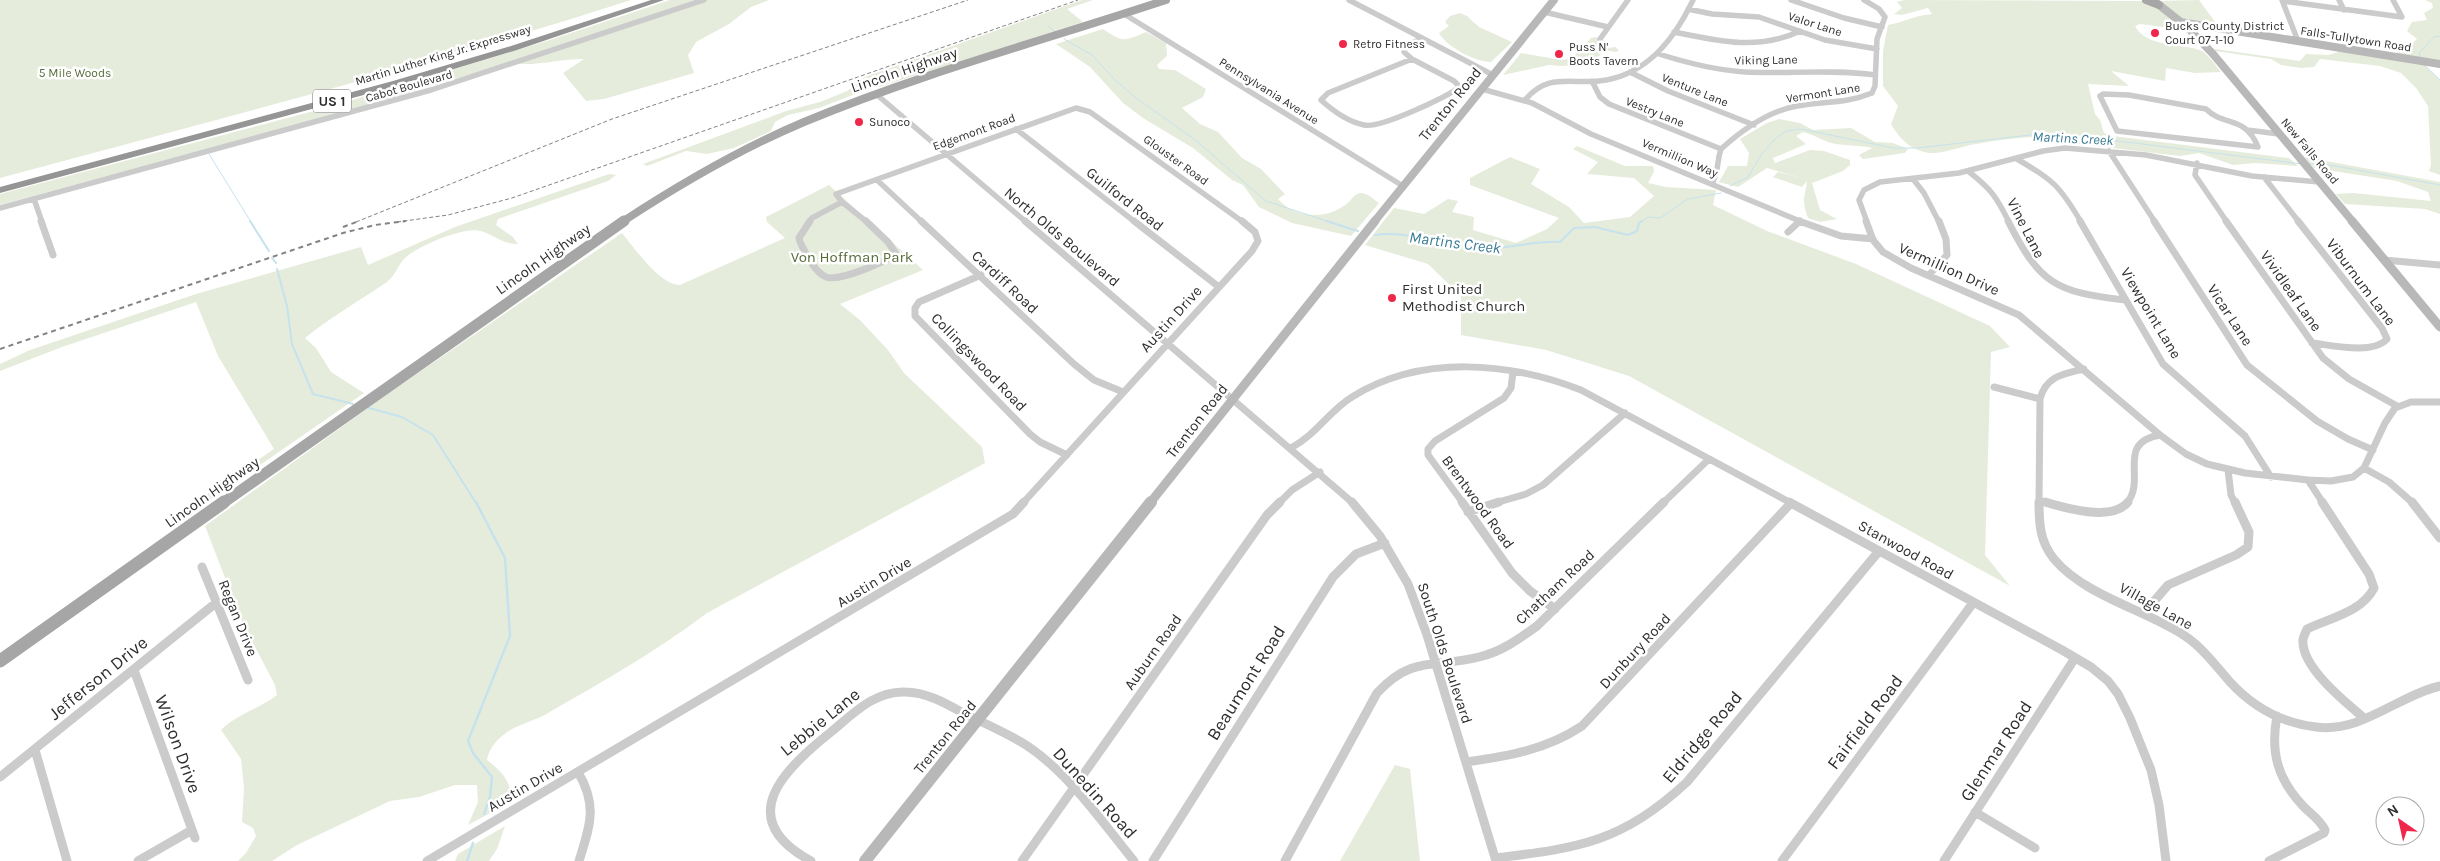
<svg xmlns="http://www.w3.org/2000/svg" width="2440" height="861" viewBox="0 0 2440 861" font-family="Karla,sans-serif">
	<rect width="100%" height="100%" fill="#fff"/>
	<path fill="#e6ecdb" d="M0 0H631C423 67 211 121 0 178Z
		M670 0H769L751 7 729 24 696 42 688 55 694 73 604 99 586 101 563 73 584 59C558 59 535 67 509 63L351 110 0 205V194L329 107 547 41Z
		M1082 0H1093L1067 9 1083 22 879 87 863 88 858 93 819 108 788 115 775 122 771 131 734 148 707 154 686 151 647 166 643 164 786 111 820 102 847 91 865 77Z
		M1904 0 2144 1 2154 5 2179 25V29L2140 24 2135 26C2146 48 2184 43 2202 51 2209 55 2216 66 2221 72L2195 73 2166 68 2165 81 2111 71 2129 86 2088 84 2095 114 2100 120 2104 133 2113 136 2280 157 2289 158 2298 166 2255 163 2233 165 2199 153 2180 156 2079 144C2055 130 1997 140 1970 145 1958 148 1941 154 1929 153 1910 150 1900 139 1891 124L1898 106 1883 86V51L1888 25C1904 22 1916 15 1932 14L1928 8 1902 15 1894 14 1902 8 1897 2Z
		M2199 0 2218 26 2183 20 2158 1Z
		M2425 0H2440V63L2397 55 2398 42 2413 43 2417 39 2407 31 2412 22 2427 20 2424 13 2433 8 2432 3Z
		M1460 13 1467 16 1479 27 1512 42 1491 62C1475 62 1447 47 1439 33L1449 26 1445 22 1450 16Z
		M1103 29C1123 43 1125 41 1146 32L1166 43 1167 56 1157 65 1159 69 1175 70 1206 89 1203 97 1182 108 1200 124 1218 132 1242 158 1261 169 1285 194 1278 199C1294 218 1326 220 1345 205 1351 202 1353 194 1360 193 1368 193 1373 199 1379 203L1351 236 1292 223 1259 207 1243 185 1232 180 1193 148 1143 118 1123 103 1090 67 1056 44Z
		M1596 37 1606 43 1604 46 1607 48 1616 47 1619 51 1615 52 1605 50 1591 64 1561 66 1549 65 1503 75 1521 53 1561 60 1572 58 1591 38Z
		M2215 49 2300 61 2306 54 2329 55 2344 50 2425 65 2440 80V175L2429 171 2431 165 2428 106 2416 88 2401 73 2380 66 2320 59 2314 67 2301 68 2281 65 2271 59 2215 51Z
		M1779 119 1800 123 1813 130 1851 128 1875 142 1893 143 1908 149 1905 153 1863 159 1859 155 1872 148C1860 145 1848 146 1836 144 1824 142 1815 135 1803 132L1796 136 1806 144 1773 158 1775 163 1810 150 1824 151 1850 160V165L1843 171 1812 183 1820 210 1837 219 1820 222 1808 218C1801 199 1805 198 1807 181L1802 187 1773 177 1778 172 1805 179 1767 168 1738 187 1719 182 1728 166H1747L1749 153 1740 139 1767 123Z
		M1577 146 1625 166H1653L1654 171 1648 183 1666 187 1716 190 1713 205 1767 231 1856 264 1990 326 2010 347 1991 352 1985 555 2010 586 1629 376 1546 350 1461 335V296L1428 264 1365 245 1394 208 1424 214 1448 199 1458 201 1452 212 1474 217 1473 230 1516 243 1547 229 1559 218 1470 185V178L1510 157 1540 169 1531 184 1569 207 1584 223 1630 217 1654 196 1634 178 1587 174 1598 162 1573 149Z
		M2304 157 2440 182V214L2425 209 2345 204 2336 194 2353 193 2431 201 2428 192 2397 181 2314 168Z
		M609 174 616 175 608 181 498 219 496 225 513 237 518 244C502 245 490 231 475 230 457 230 418 246 405 258 398 265 395 276 387 282 359 301 331 317 305 338L316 348 331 372 364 393 195 510V502L274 449 218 356 196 302 62 347 0 371V364L30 350 196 294 361 247 368 265 455 227Z
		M829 185 923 270 840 304 860 320 888 350 904 373 982 447 985 463 707 613C657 651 602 682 548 713 535 721 518 724 506 733 497 739 488 750 487 760 502 772 512 781 511 802L468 825 478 802 477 785H455L419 797 390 801 297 845 272 861H238L246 853 256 836 253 828 242 822 244 788 241 759 221 730C237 714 259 709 277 695L275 685 243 624 205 526 386 395 622 233C635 249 660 285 680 285L785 238 767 222 766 217Z
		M1395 765 1410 769 1420 861H1340Z
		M505 826 497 849 489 861H455L458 854Z"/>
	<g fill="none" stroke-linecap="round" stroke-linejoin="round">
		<path stroke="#c6e2ed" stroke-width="1" d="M1048 26 1055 32
			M1064 39 1092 55 1114 79 1136 98 1194 139 1266 201 1330 222
			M2421 58 2419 53 2434 37 2440 36
			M2422 63 2440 80
			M209 154 251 222
			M2309 164H2324L2440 185
			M1730 186 1748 177 1761 155 1774 140 1786 131 1801 129 1893 148H1917L2030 135 2102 139 2302 164
			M1641 222 1648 217 1660 218 1688 199 1721 193"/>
		<path stroke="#c6e2ed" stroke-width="2" d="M250 221 269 251
			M1326 221 1358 231
			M1375 235C1407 230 1446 246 1479 248 1507 250 1533 240 1560 242L1574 228 1595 227 1628 235 1637 231 1639 223 1642 221
			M272 258 276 263
			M277 269 287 306 292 344 313 394 353 404
			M369 408 402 417 433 435 476 503"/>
		<path stroke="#c6e2ed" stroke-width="2.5" d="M476 502 505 558 510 636 468 741 473 753 492 777 490 797 484 814
			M467 861 473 843"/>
		<path stroke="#cbcbcb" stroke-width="5.5" d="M1349 0 1493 75
			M1791 0 1844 18 1882 27
			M2282 0 2298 41
			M2339 0 2344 10
			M2283 1 2402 17 2393 0
			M1688 9 1712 14 1759 17 1825 40 1877 49
			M1544 12 1608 27
			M1124 14 1403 186
			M1674 32C1717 41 1759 51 1800 31
			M1600 39 1628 0
			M1659 54C1687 63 1715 70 1745 72 1789 74 1832 69 1875 75
			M1412 59 1454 81 1460 87C1446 97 1380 129 1364 125 1349 122 1332 110 1321 100L1328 93Z
			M1412 59 1404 52 1405 47 1422 38
			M1630 72 1668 91 1754 125
			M1592 81 1600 97 1609 104 1721 149
			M1482 89 1532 103 1591 134 1802 222
			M876 94 1026 222
			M2103 94 2129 95 2206 109C2224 127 2245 115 2258 147L2117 131 2100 96Z
			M1525 100C1547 73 1569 84 1599 81 1646 76 1674 40 1693 0
			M1016 129 1135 222
			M2247 130 2279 134
			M2109 151 2155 222
			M2017 159C2053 180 2060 186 2081 222
			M2197 163 2195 175 2227 222
			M1968 171C1991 189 1996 196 2009 222
			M2264 177 2299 222
			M1913 179 1924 193 1939 222
			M877 180 922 222
			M1712 184C1720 168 1716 163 1721 149 1742 130 1768 111 1797 106 1825 101 1845 104 1872 93L1875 86 1877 39 1885 17 1879 9 1864 0
			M34 199 42 222
			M842 202 867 222
			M842 202 836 194 1076 108 1090 112 1243 222
			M0 208 431 90 704 0
			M809 222 812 218 842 202
			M1867 222 1859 200 1864 190 1880 182 1959 173 2043 151 2065 148 2146 155 2252 176 2319 182"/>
		<path stroke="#cbcbcb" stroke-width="7" d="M41 221 53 255
			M810 221 799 238 800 242C805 252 814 272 826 277 839 282 885 262 896 254L888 242 866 221
			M921 221 1074 364 1094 380 1123 392
			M1025 221 1353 503
			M1134 221 1219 287
			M1799 221 1841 236 1873 239
			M1866 221 1873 240 1883 252 1911 268 2019 315 2160 435 2186 454 2207 464 2245 473 2308 480 2331 481 2353 477 2364 468 2385 423 2395 408 2411 402H2440
			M2008 221C2040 284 2055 292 2125 300
			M2080 221 2163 364 2245 436 2271 477
			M2154 221 2247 365 2317 421 2348 439 2373 450
			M2226 221 2323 358 2349 379 2397 406
			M2298 221 2382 328 2387 339C2373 355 2331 345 2312 343
			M1788 232 1800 221
			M2384 260 2440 265
			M981 275 919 302 915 308V316L1030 434 1040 442 1067 455
			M1929 275 1947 255 1946 239 1939 221
			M1994 387 2040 399
			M1291 448C1317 434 1329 411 1352 397 1421 354 1509 362 1581 390L1791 503
			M2364 468 2389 482 2413 503
			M2228 470 2231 495 2235 503
			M2308 480 2323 503
			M2040 501 2049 503
			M1023 503 1252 251 1258 241 1255 232 1242 221
			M1279 503 1292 490 1320 472
			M1463 503 1428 455V449L1435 441 1504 398 1511 388 1513 372
			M1495 503 1526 494 1543 485 1625 413
			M1663 503 1709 459
			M2039 503 2040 399C2046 376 2063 374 2084 369
			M2127 503C2147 479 2115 443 2160 435"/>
		<path stroke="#cbcbcb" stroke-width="9" d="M1352 502 1380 536 1408 584 1427 635 1496 861
			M1462 502 1512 573 1530 591 1555 609
			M1789 502 2062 650 2091 667 2108 681 2118 694 2130 718 2151 770 2159 805 2166 861
			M2039 502C2039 524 2040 542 2054 559 2085 596 2146 610 2185 636 2203 648 2216 666 2230 682 2253 707 2282 723 2316 727 2362 733 2397 696 2440 686
			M2045 502C2065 508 2112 522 2128 502
			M2322 502 2369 574 2374 588C2362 612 2330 618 2307 629 2306 632 2303 637 2303 640 2301 667 2345 702 2364 718
			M2412 502 2440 538
			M1468 512 1499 502
			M202 567 248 680
			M2144 613 2168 585 2236 555 2248 547 2249 532 2235 502
			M134 670 195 838
			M35 750 67 861
			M1466 762C1508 756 1546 750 1582 726L1791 503
			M578 772C598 806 590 826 579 861
			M0 777 217 602
			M1975 812 2035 848
			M1495 858C1580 848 1622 842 1687 782L1879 551
			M138 861 192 830
			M427 861 1013 514 1024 502
			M811 861C733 819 783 770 831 732 853 714 874 691 905 692 927 692 947 704 965 714 986 724 1007 733 1026 745 1070 774 1101 821 1134 861
			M1022 861 1267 515 1280 502
			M1153 861 1333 577 1356 554 1385 543
			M1285 861 1377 693C1412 655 1435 668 1479 657 1501 652 1519 639 1537 626L1664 502
			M1782 861 1973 603
			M1944 861 2075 658
			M2269 861 2324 833 2325 830C2320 820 2312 815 2304 807 2278 780 2270 753 2277 716"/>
		<path stroke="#b8b8b8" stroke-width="8" d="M2153 0 2187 27 2213 54 2353 222
			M2180 22 2440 64
			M1374 222 1554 0"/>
		<path stroke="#b8b8b8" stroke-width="9" d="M2352 221 2440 327
			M1150 503 1375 221"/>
		<path stroke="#b8b8b8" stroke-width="12" d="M865 861 1151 502"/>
		<path stroke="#a6a6a6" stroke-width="8" d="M2146 0 2159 5
			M622 222C680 184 740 149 804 122 922 73 1045 40 1166 0"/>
		<path stroke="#a6a6a6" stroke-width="11" d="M223 503 624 221"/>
		<path stroke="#a6a6a6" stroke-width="13" d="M0 661 224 502"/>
		<path fill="#959595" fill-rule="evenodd" d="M651 0H664L517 50 401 85 0 193V187L393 81 511 46Z"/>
		<path stroke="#838383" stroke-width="1" stroke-dasharray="4 2.5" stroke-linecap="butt" d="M356 222 612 119 968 0
			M397 222 448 215 512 198 1078 0"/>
		<path stroke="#838383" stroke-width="2" stroke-dasharray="5 4" stroke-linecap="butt" d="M343 227 359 221
			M0 349 343 233 375 225 406 221"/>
	</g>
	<g fill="#ee274b" stroke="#fff" stroke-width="2">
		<circle cx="2155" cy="33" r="5"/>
		<circle cx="1343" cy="44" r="5"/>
		<circle cx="1559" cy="54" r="5"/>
		<circle cx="859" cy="122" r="5"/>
		<circle cx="1392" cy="298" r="5"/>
	</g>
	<g text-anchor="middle" stroke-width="5" stroke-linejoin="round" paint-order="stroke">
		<g font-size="12" fill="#2e2e2e" stroke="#fff">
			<text transform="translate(1815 24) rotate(18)" y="4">Valor Lane</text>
			<text transform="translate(2356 39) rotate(9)" y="4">Falls-Tullytown Road</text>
			<text transform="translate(443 55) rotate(-17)" y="4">Martin Luther King Jr. Expressway</text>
			<text transform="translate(1766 60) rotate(-1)" y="4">Viking Lane</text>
			<text transform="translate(409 86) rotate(-16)" y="4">Cabot Boulevard</text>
			<text transform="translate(1695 90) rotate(22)" y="4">Venture Lane</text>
			<text transform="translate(1269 91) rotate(32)" y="4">Pennsylvania Avenue</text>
			<text transform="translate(1823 93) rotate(-9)" y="4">Vermont Lane</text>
			<text transform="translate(1655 112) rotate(22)" y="4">Vestry Lane</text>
			<text transform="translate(974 132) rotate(-20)" y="4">Edgemont Road</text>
			<text transform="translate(2310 151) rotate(50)" y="4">New Falls Road</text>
			<text transform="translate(1680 158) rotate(23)" y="4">Vermillion Way</text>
			<text transform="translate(1176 160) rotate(36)" y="4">Glouster Road</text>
		</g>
		<g font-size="12" fill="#2e2e2e" stroke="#fff" text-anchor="start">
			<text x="2165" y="30">Bucks County District<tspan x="2165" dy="14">Court 07-1-10</tspan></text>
			<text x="1353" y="48">Retro Fitness</text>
			<text x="1569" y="51">Puss N'<tspan x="1569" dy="14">Boots Tavern</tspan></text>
			<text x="869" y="126">Sunoco</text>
		</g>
		<g font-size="12" fill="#576c39" stroke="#fff">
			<text x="75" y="77">5 Mile Woods</text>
		</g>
		<rect fill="#fff" stroke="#6d6d6d" stroke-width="1" x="313" y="89.5" width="38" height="23" rx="4"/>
		<g font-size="14" font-weight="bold" fill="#2e2e2e">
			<text x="332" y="106">US 1</text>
		</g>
		<g font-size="14" font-style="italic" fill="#387b94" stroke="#fff">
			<text transform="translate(2073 138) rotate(3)" y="5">Martins Creek</text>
		</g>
		<g font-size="15" fill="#2e2e2e" stroke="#fff">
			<text transform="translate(904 70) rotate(-19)" y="5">Lincoln Highway</text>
			<text transform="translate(1450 104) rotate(-51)" y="5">Trenton Road</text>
			<text transform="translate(1125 199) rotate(38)" y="5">Guilford Road</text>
			<text transform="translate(2026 228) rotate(63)" y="5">Vine Lane</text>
			<text transform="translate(1062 237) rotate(40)" y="5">North Olds Boulevard</text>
			<text transform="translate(543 259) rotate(-35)" y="5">Lincoln Highway</text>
			<text transform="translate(1949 269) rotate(24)" y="5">Vermillion Drive</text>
			<text transform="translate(1005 282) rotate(43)" y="5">Cardiff Road</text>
			<text transform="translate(2361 282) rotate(53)" y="5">Viburnum Lane</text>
			<text transform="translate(2291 291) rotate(55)" y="5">Vividleaf Lane</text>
			<text transform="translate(2151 313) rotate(59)" y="5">Viewpoint Lane</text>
			<text transform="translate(2230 315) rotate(57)" y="5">Vicar Lane</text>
			<text transform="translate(1171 319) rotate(-48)" y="5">Austin Drive</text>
			<text transform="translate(979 362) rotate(46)" y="5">Collingswood Road</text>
			<text transform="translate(1197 421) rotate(-52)" y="5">Trenton Road</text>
			<text transform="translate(212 492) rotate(-35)" y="5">Lincoln Highway</text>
			<text transform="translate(1478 502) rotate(54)" y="5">Brentwood Road</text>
			<text transform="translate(1906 550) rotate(29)" y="5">Stanwood Road</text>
			<text transform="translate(874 582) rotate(-31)" y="5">Austin Drive</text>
			<text transform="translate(1555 587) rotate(-43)" y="5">Chatham Road</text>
			<text transform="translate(2156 606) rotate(29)" y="5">Village Lane</text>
			<text transform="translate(238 618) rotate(68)" y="5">Regan Drive</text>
			<text transform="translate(1635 651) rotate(-47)" y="5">Dunbury Road</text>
			<text transform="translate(1153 652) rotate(-55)" y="5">Auburn Road</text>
			<text transform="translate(1445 653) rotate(72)" y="5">South Olds Boulevard</text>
			<text transform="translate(945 737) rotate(-51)" y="5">Trenton Road</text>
			<text transform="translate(525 787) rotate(-30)" y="5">Austin Drive</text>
		</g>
		<g font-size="15" fill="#576c39" stroke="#fff">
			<text x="852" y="262">Von Hoffman Park</text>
		</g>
		<g font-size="15" fill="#2e2e2e" stroke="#fff" text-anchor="start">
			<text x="1402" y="294">First United<tspan x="1402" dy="17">Methodist Church</tspan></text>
		</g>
		<g font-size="16" font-style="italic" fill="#387b94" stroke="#fff">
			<text transform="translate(1455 242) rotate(7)" y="6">Martins Creek</text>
		</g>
		<g font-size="18" fill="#2e2e2e" stroke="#fff">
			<text transform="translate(98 678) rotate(-39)" y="6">Jefferson Drive</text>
			<text transform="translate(1246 683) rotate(-58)" y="6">Beaumont Road</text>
			<text transform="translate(820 722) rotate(-39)" y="6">Lebbie Lane</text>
			<text transform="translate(1865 722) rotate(-53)" y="6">Fairfield Road</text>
			<text transform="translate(1702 737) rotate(-50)" y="6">Eldridge Road</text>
			<text transform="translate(178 744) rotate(70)" y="6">Wilson Drive</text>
			<text transform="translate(1996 751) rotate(-57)" y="6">Glenmar Road</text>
			<text transform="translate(1095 793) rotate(48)" y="6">Dunedin Road</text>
		</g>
	</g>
	<g transform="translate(2400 821) rotate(326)"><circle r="24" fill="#ffffff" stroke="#ababab"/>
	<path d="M0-4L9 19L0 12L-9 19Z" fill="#ee274b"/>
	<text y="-8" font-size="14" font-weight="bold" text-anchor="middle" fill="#2e2e2e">N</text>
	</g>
</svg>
